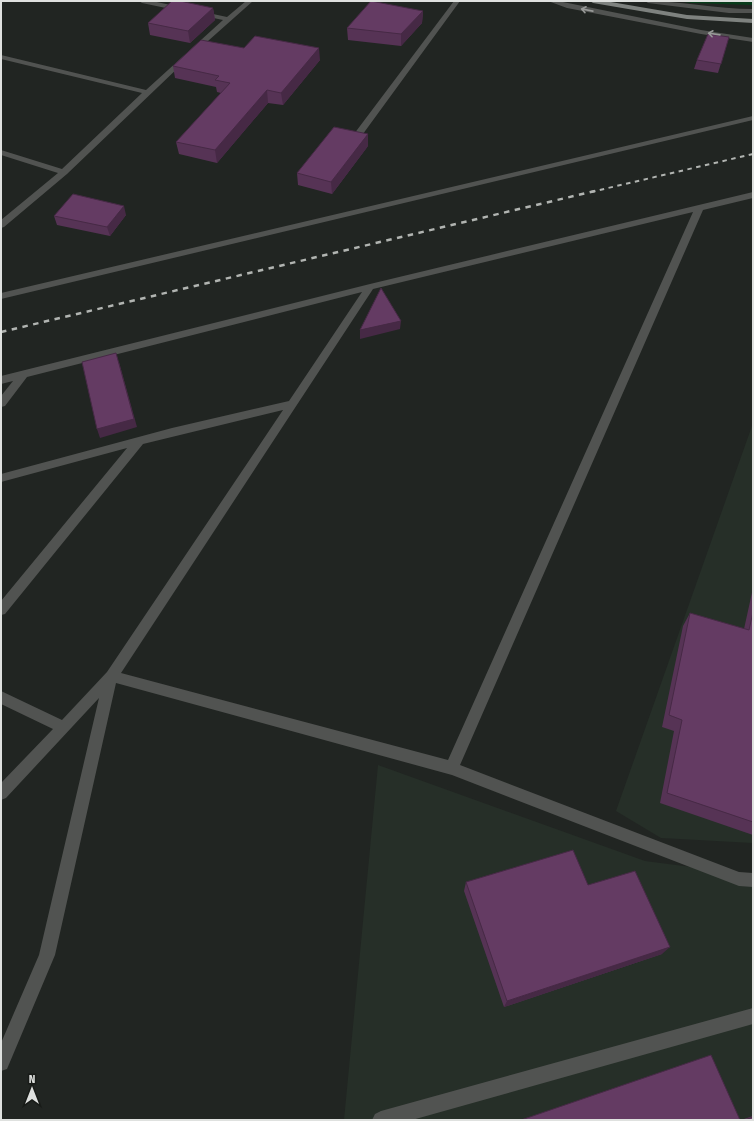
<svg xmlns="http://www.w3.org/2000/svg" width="754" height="1121" viewBox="0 0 754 1121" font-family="'Fira Sans Condensed',sans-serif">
	<rect width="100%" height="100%" fill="#212522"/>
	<path fill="#262f28" d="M753 423V843L661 838 616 811Z
		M378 765 645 861 753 875V1120H344Z"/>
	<path fill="#093d1c" d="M677 1H753V5L692 3Z"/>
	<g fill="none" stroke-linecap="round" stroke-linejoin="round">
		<path fill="#515351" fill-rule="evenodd" d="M139 1H152L227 17 246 1H253L181 65 67 174 4 227 1 228V220L58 173 1 155V150L62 169 142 93 1 59V55L146 90 223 20 142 3Z
			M454 1H460L360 138H354V134Z
			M548 1H558L701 30 753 38V42L701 34 567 8Z
			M645 1C681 1 717 9 753 9V13H729L648 3Z
			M753 116V120L1 299V293Z
			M753 192V198L703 210 460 765 739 872 753 873V887L739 886 452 775 116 683 55 955 7 1069 1 1071V1043L39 955 99 698 6 798 1 800V783L53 729 1 704V691L62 720 107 672 283 410 143 444 5 614 1 615V601L127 448 1 482V474L172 428 289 401 362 292 27 377 5 406 1 407V396L13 381 1 384V376L370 284ZM693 212 448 760 121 673 373 289Z
			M753 1008V1024L412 1120H372L375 1114 381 1111Z"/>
		<path fill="#7e827f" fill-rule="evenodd" d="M590 1H605L687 15 753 19V23L687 19 593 3Z"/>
		<path stroke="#b1b4b1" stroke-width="2" stroke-dasharray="4.5 4.5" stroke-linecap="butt" d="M591 192 753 154"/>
		<path stroke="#b1b4b1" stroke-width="2.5" stroke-dasharray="5.5 5.5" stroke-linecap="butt" d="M1 332 595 191"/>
	</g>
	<path fill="#563355" d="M213 8 215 20 190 43 150 35 148 23Z
		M423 11 422 23 401 46 348 40 347 28Z
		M729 37 718 73 694 69 697 60Z
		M244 48 320 60 283 105 268 103 217 163 179 154 176 142 221 93 217 92 216 87 175 78 173 66Z
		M368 146 332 194 298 185 297 173Z
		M126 215 110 236 57 225 54 216Z
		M753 588V835L660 803 674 731 662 727 683 626 690 613 744 629Z
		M466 882 588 885 662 954 504 1007 464 891Z
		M753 1116V1120H741Z"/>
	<path fill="#462945" d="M213 8 215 20 190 43 188 31Z
		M423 11 422 23 401 46V34Z
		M319 48 320 60 283 105 281 93Z
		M267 90 268 103 217 163 215 150Z
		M368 134V146L332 194 331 182Z
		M124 206 126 215 110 236 107 227Z
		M401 321 400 329 360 339V330Z
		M119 362 137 427 100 438 97 429Z
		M670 947 662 954 504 1007 507 1001Z"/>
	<path fill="#643b63" stroke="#462945" d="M172 1H180L213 8 188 31 148 23Z
		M371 1 423 11 401 34 347 28Z
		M708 34 729 37 721 64 697 60Z
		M255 36 319 48 281 93 267 90 215 150 176 142 230 83 215 80 219 76 173 66 201 40 244 48Z
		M334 127 368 134 331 182 297 173Z
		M73 194 124 206 107 227 54 216Z
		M381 288 401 321 360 330Z
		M116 353 134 419 97 429 82 362Z
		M753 612V822L667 793 682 720 669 715 690 613 749 630Z
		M573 850 588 885 635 871 670 947 507 1001 466 882Z
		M711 1055 740 1120H521Z
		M753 1117V1120H745Z"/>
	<defs><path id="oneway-shaft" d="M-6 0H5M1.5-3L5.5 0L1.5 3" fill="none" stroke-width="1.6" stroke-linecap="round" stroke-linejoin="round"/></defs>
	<g stroke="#989a98">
		<use href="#oneway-shaft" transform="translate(587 10) rotate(-169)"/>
		<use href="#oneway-shaft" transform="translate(714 34) rotate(-172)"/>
	</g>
	<rect width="754" height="1121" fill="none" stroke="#dfe1df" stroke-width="4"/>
	<g transform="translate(32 1089)" stroke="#181b18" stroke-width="3" paint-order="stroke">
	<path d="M0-3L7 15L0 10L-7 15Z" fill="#dfe1df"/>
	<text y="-6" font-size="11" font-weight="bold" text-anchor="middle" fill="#dfe1df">N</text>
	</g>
</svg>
